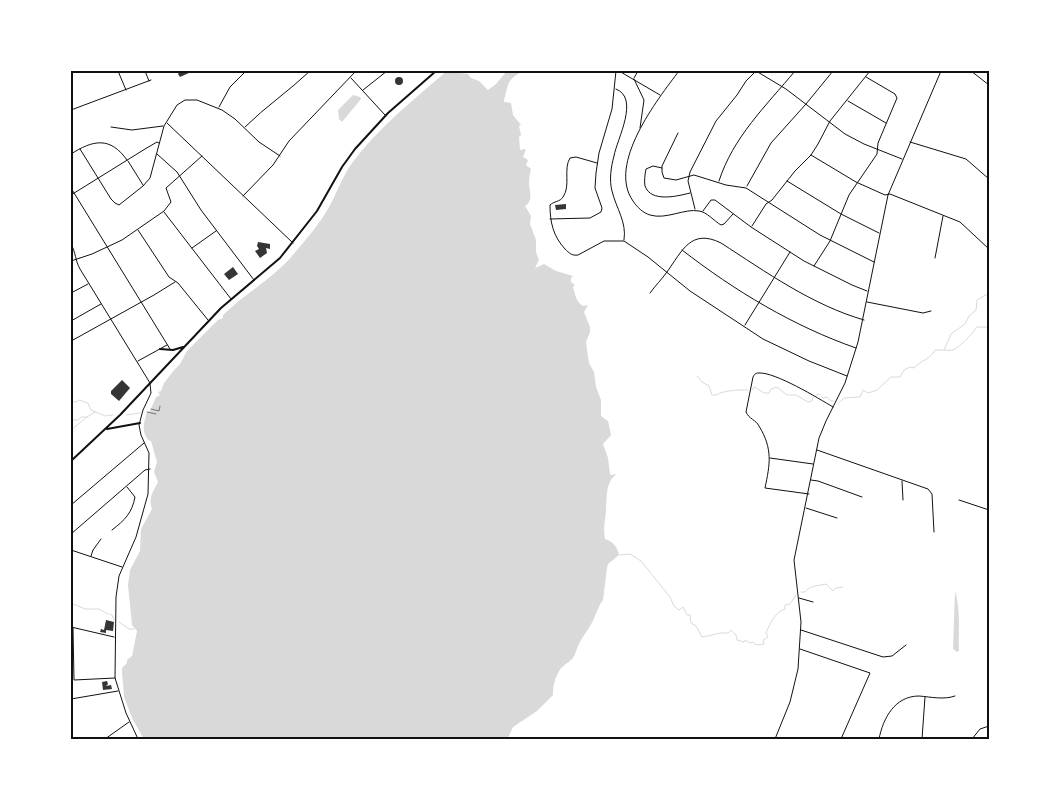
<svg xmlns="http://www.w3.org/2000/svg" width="1060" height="810" viewBox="0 0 1060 810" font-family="'PT Sans',sans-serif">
	<rect width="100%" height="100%" fill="#fff"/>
	<path fill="#d9d9d9" d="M447 71 468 74 471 78 479 81 488 90 496 84 507 71H523C506 80 509 84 504 100V102L511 103 513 115 521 125 519 126 521 135 519 137 520 150 526 149 523 157 528 160 526 165 531 169C530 173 529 178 529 182 529 191 534 200 525 206L531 216 530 224 536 240V252L539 260 535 268 544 264 556 271 573 276 571 278V282L575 285 573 287C575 294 576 302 583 306L588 305 584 312 590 327V332L586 342 588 357 589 363 594 372 596 387 601 400V416L608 421 611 435 603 444 608 458 610 474 611 475 617 474C605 481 607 499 606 511 605 521 603 529 605 539 612 541 618 547 619 555L608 564 607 568 603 600C600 603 597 612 595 616 591 627 583 635 578 646 576 650 575 657 571 660 566 664 561 667 558 673 554 680 553 688 553 695L537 711 513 727 509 736 506 739H144L133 720 124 697 122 672V668L127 663V660L132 656 137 631 132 625 128 585 130 570 140 551 141 529 152 509C148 498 153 492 158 482L154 472 157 462 151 441 148 440C141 430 144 423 147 412L150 411 156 397 160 395 158 392 161 391 164 383 175 369 180 364 187 351 218 320 223 318V315C247 292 277 276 297 250 308 237 321 222 329 207 337 193 342 177 352 163 378 128 413 100 447 71Z
		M353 95 360 97 361 99 342 122 339 119 338 110Z
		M955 591C961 610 958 631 959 651L957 652 953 649Z"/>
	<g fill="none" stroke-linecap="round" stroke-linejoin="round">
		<path stroke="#d9d9d9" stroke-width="1" d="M944 350C947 350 950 351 953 350 959 348 973 333 977 327H989
			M697 376 702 382 709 386 712 395H716C725 390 737 390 748 390
			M753 390V388L755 387 764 393H769L771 389 777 387 787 395H796L808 402 812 401 813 397
			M816 395 819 394 823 398 827 397 831 401H834
			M71 401 76 402 79 400 88 403 91 410 105 416 113 415
			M839 403 844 398 860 397 863 390 868 393 877 390 891 377H900L904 370 910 367 914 368C920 361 931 359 935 350H944L951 334 965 324 969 316 976 310 977 300 989 293
			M126 415 140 413
			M71 420H78L81 417H87L95 412
			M71 430 87 417
			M619 555 630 554 641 561 670 597 674 606 679 610 683 607 687 615H690L691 623 696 626 702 637C711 636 718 632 728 633L731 630 736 635 737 640 744 642 745 640 750 643 753 642 756 645 764 644 763 640 768 637 766 633C769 625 776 611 785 609V605L790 604 796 595
			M801 592H805C810 585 818 586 826 584L833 591 836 588 843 587
			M71 603 85 609H99L108 614
			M110 614 112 615 114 620
			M119 622 129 629H134"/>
	</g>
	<path fill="#353535" d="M180 71 182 72 193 71 180 77 178 74Z
		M395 81a4 4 0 1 1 8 0a4 4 0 1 1-8 0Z
		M566 204V209L556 210 555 205Z
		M258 242 270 244V249L266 248 267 253 260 258 255 251 259 249 257 246Z
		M233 267 238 274 229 280 224 274Z
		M122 380 130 388 119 401 111 394V391Z
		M106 620 114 622 113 631 106 630V633L100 632 101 629 104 630Z
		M107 681 108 684 106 686 111 685 112 689 103 690 102 682Z"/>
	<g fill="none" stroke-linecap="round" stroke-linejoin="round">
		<path stroke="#111" stroke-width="0.5" d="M151 409 159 411 160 406
			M147 412 156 414"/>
		<path stroke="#111" stroke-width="1" d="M118 71 126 90
			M145 71 149 81
			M619 71 660 95
			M679 71C657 100 607 164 633 201 637 207 643 213 650 215 666 220 685 208 699 211 707 212 714 221 721 225L724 224 733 214
			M756 71 786 89 845 134 864 144 902 159
			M351 78 385 115
			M634 78 638 71
			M634 79 644 100 640 128
			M616 89C640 98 617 139 614 156 611 167 609 180 612 191 616 208 627 222 624 240
			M363 90 387 71
			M848 101 886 123
			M219 107 230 87 246 71
			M71 110 151 80
			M167 123 293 243
			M111 127 132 130 163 126
			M245 127C265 107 289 91 310 71
			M678 133 662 166V172L664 178 676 180 694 175 726 185 746 188 820 235 874 262
			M910 142 966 159 989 179
			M80 149 111 199 115 203 119 205 143 186 150 178 164 126 177 105 185 100H197L222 110 235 119 259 142 280 156
			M157 154 177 172 201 210 254 280
			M811 155 856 182 885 195 890 194 960 222 989 249
			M128 161 143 185
			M597 163 576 157 570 158C563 169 571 186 563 197 560 202 554 201 550 205 550 222 553 236 565 249 569 253 572 256 578 255L604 241H624L648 257 690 291 763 339 809 361 847 376
			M662 168 653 166 646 169C645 174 644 181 645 186 651 203 678 196 690 193
			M719 181C733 137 766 106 795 71
			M787 181 841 214 879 233
			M747 186 771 143 806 104 833 71
			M71 188 170 349
			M243 196 273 165 289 141 356 71
			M695 209 688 181 690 172 716 121 737 95 746 81 755 72
			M703 211 711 200H715L751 227 804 261 852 285 867 291
			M164 212 231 299
			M550 219 590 218 601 212 602 208 595 188 596 173 599 153 612 109 616 71
			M752 226 766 204 772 200 795 171 811 155 818 144 830 121 870 71
			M138 230 169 277 178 283 208 320
			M71 244C76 253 75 260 80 269L150 383
			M192 248 216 231
			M682 250C735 291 793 326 856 348
			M935 258 943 216
			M814 266 830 241 849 195 877 154 878 143 897 98 895 94 866 77
			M71 293 88 284
			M650 293C655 286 662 279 667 272 682 251 691 228 721 243 766 272 812 305 864 320
			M867 302 923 313 931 311
			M71 321 101 304
			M745 325 790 252
			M73 340 154 295 175 282
			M138 361 167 345
			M817 450 928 489 932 494 934 532
			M770 458 813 464
			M811 480 818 481 862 497
			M902 481 903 500
			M809 494 765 488C770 464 773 449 759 426 756 420 749 419 746 412L753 377C755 374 755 373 759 373 775 372 818 398 833 407
			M959 500 989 510
			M71 505 144 443
			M806 508 837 518
			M112 530C125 520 132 513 135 497L127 487
			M71 534 145 470 150 469
			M71 550 122 567
			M989 554V575
			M91 556 93 550 101 539
			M799 598 813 602
			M73 628 74 680 115 678
			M801 630 883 657 892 656 906 645
			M800 649 870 673 841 739
			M71 699 118 691
			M105 739 129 722
			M879 739C883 718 895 696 919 696 931 697 944 700 955 696
			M922 739 925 697
			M972 739 980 729 989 726"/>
		<path stroke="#111" stroke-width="1" d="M971 71 989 85
			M71 154C93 140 110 136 127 160
			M71 195 145 149 157 142 159 143
			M71 261 92 254 122 240 164 211 171 202 166 188 202 156
			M71 627 114 637
			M138 739 126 713 115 678 116 597 119 576 136 537 148 494 149 453 141 435 139 425 143 410 151 393 150 384
			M775 739 790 702 798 669 801 622 794 560 819 438 826 421 845 383 858 342 888 195 941 71"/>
		<path stroke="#111" stroke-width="2" d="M160 349 173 350 183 347
			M107 429 140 423
			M71 461 120 415 221 308 280 258 317 211 342 167 355 149 388 113 436 71"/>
	</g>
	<rect width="1060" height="810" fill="none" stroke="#ffffff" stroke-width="145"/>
	<rect x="72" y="72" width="916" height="666" fill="none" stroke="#111" stroke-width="2"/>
</svg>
